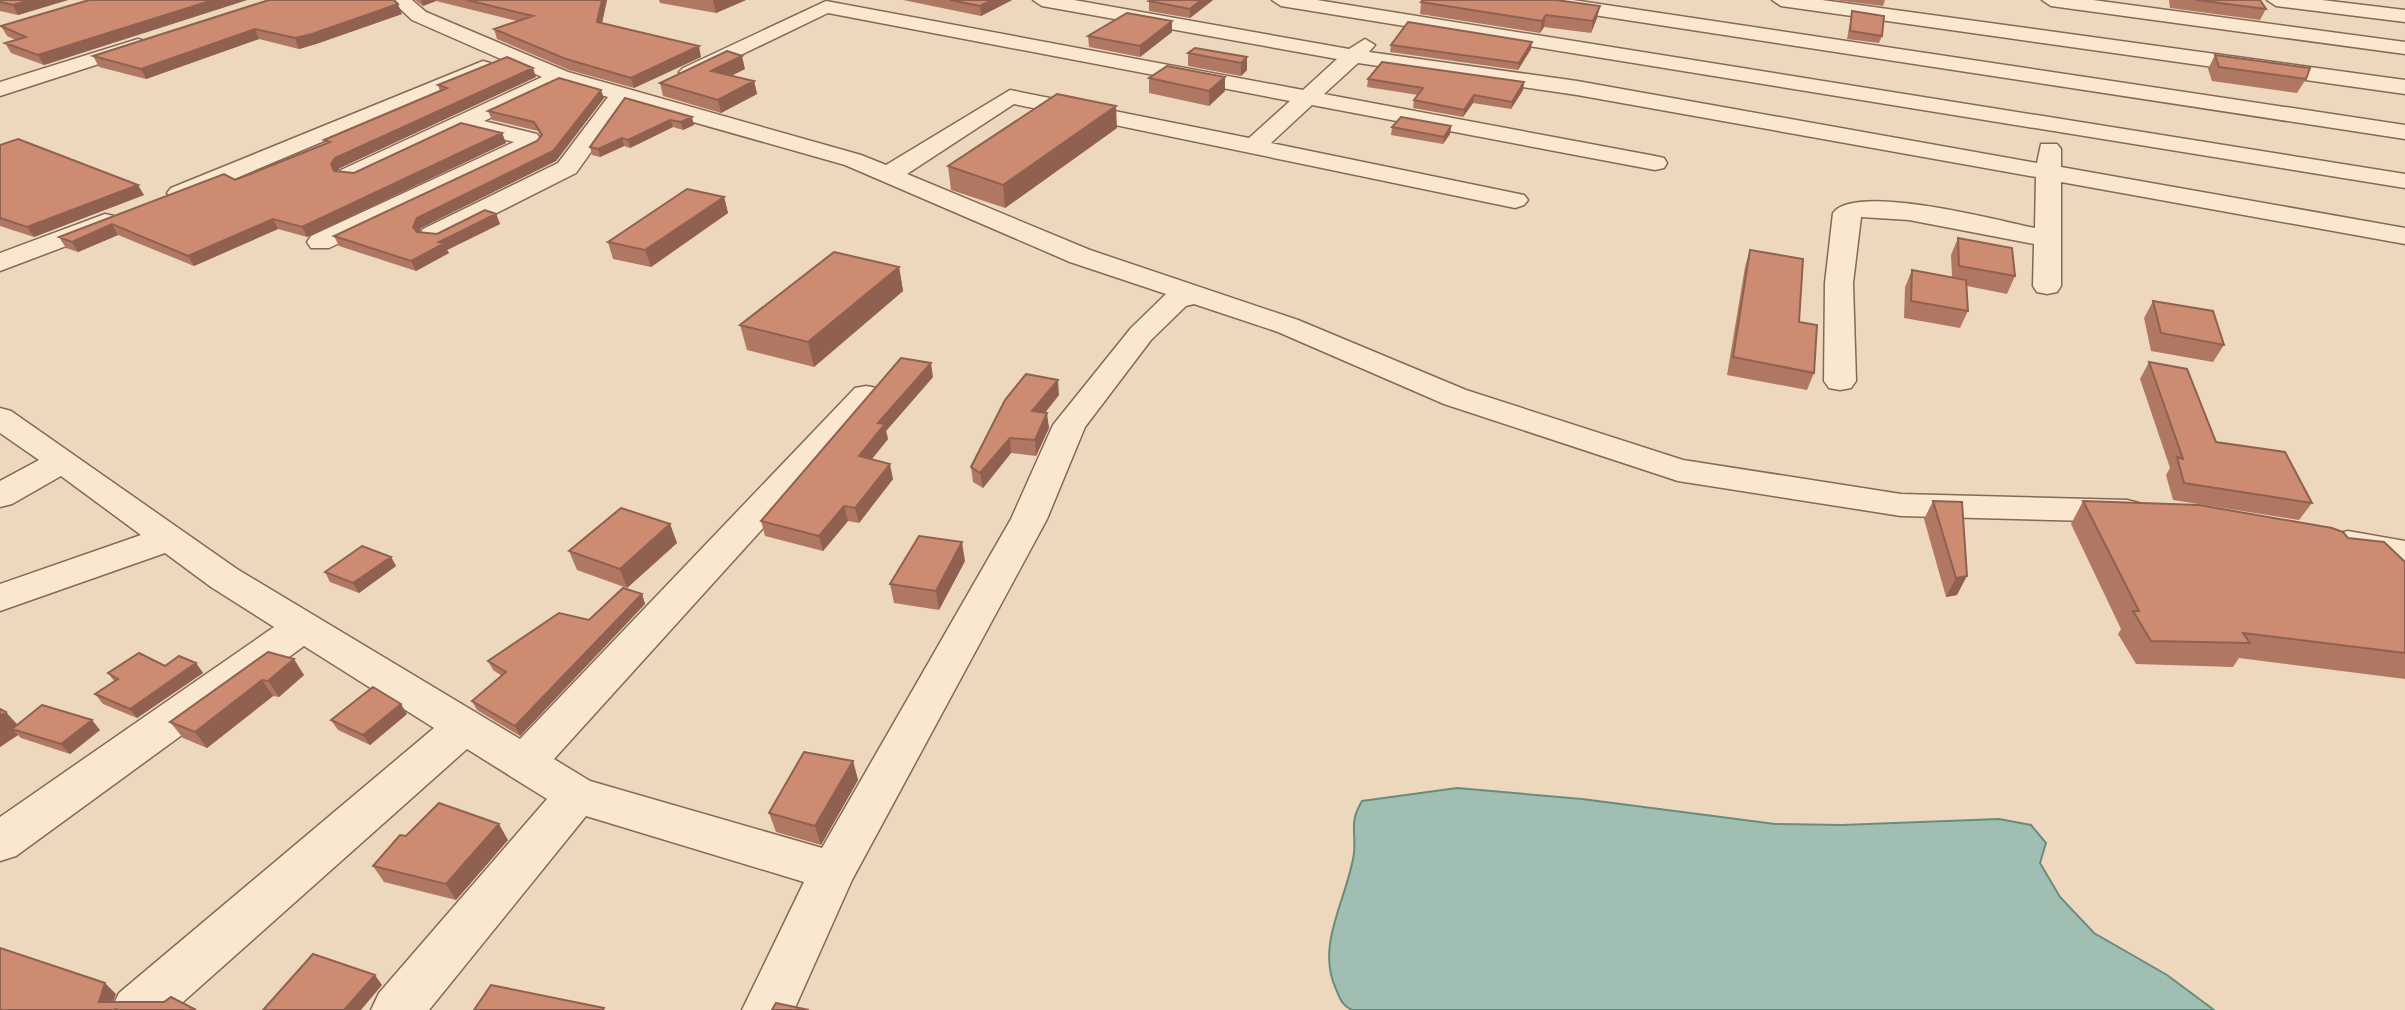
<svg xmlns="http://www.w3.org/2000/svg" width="2405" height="1010" viewBox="0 0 2405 1010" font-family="'Libre Baskerville',serif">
	<rect width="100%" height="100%" fill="#eed8bd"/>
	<path fill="#a0bfb2" stroke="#688c7e" stroke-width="2" d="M1457 788 1582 799 1775 824 1842 825 1999 819 2031 825 2046 843 2040 863 2060 897 2094 933 2167 975 2214 1010H1352C1342 1005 1340 999 1336 989 1315 944 1348 898 1354 853 1356 829 1349 823 1362 801Z"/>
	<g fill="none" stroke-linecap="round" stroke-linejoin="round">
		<defs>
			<path id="minor" d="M391 0H412L426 12 568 72 861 155 886 165 1010 90 1249 138 1290 101 828 13 697 76 690 78 679 72 683 68 826 1 1303 90 1337 59 1042 6 1033 0H1074L1349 49 1365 39 1375 45 1369 52 1577 81 2037 163 2041 144H2057L2061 149V167L2405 228V244L2061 182V286L2057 292 2047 294 2037 292 2033 286 2034 244 1909 220 1861 217 1853 283 1856 381 1851 388 1840 390 1829 388 1824 381 1825 283 1833 213C1855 182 2000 221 2035 228L2036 177 1577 95 1358 63 1324 94 1655 156 1664 158 1667 163 1664 168 1655 170 1312 105 1271 143 1524 195 1528 200 1524 205 1515 208 1014 104 907 174 1090 250 1298 320 1466 390 1683 460 1901 494 2127 500 2139 503 2145 511 2139 519 2127 522 1901 516 1678 481 1444 404 1278 332 1194 304 1186 306 1151 340 1085 427 1047 519 852 880 794 1010H742L804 882 586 816 429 1010H371L379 993 547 799 467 749 174 1010H111L119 993 434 728 304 646 16 856 0 861V817L274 627 211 587 165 553 0 611V584L141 535 61 476 12 504 0 507V481L39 460 0 433V408L11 411 237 569 520 739 855 388 866 386 877 388 882 395 877 402 554 759 590 781 822 848 1011 519 1053 425 1131 328 1166 294 1070 262 845 165 626 103 576 173 441 241H423L419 235 423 229 558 163 608 97 562 84 484 121 537 134 543 143 539 148 329 248H311L307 242 311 236 514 142 464 130 359 180H341L338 175 341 170 542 77 412 20Z
				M1272 0H1317L2405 174V188L1281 6Z
				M1526 0H1573L2405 125V139L1535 6Z
				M1772 0H1822L2405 80V94L1781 6Z
				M2042 0H2093L2405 42V54L2051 6Z
				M2267 0H2322L2405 10V22L2276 6Z
				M138 39 145 41 148 45 145 49 0 96V82Z
				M483 61 490 63 494 67 490 71 189 198H171L167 193 171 188Z
				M105 214 114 216 118 222 114 228 0 271V253Z
				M2348 531 2405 541V565L2335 552 2330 543 2335 534Z"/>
		</defs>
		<use href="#minor" stroke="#856856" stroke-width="3"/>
		<use href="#minor" fill="#f9e7cf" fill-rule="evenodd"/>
	</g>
	<path fill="#b07862" d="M0 0H68L18 15 0 11Z
		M89 0H247L44 65 11 53 5 43 16 40 7 36 1 26Z
		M269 0 402 14 316 44 299 49 259 39 146 79 99 67 93 56Z
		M415 0H607L602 23 701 57 634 88 569 70 497 39 494 29 517 21 436 1 423 6Z
		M659 0H746L716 13 660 3Z
		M903 0H1012L981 16Z
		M1151 0H1213L1190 18 1149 11V1Z
		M1834 0H1885L1883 6Z
		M2169 0H2260L2266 9 2260 20 2170 8Z
		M1421 2 1597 18 1591 33 1544 27 1540 33 1420 14Z
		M1852 11 1882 36 1879 43 1847 39Z
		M1172 32 1140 57 1089 47 1088 36Z
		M1391 45 1531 49 1518 70 1390 52Z
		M1188 53 1247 57V70L1241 76 1188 66Z
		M2215 55 2306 79 2297 93 2212 81 2208 69Z
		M745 69 731 76 754 81 757 94 721 113 663 96 660 83Z
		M536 77 340 168 337 171 354 173 502 133 506 143 307 237 278 229 194 266 118 235 78 252 66 248 59 237 235 180 326 144 324 140 440 91 438 85Z
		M1149 78 1225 91 1209 106 1149 93Z
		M1368 79 1524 82 1523 90 1511 109 1473 103 1463 117 1413 108 1414 100 1418 95 1367 87Z
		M604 98 556 161 421 228 419 233 437 234 496 214 500 224 447 250 449 253 416 271 339 246 334 236 537 141 541 137 538 131 492 120 488 111Z
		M625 98 694 125 683 130 673 127 630 148 624 146 600 157 592 155 590 147Z
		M1451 126 1450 134 1443 144 1391 135 1392 127Z
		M1117 128 1005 208 951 190 948 166Z
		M0 145 144 195 34 237 0 226Z
		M724 197 728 213 651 267 613 259 608 242Z
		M1958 238 2015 276 2007 294 1967 286 1968 311 1960 328 1904 318 1905 287 1912 270 1952 277 1951 255Z
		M1750 250 1799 322 1814 373 1807 390 1727 375 1745 267Z
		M899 267 903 291 814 367 747 350 740 325Z
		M2153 301 2224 345 2213 362 2151 351 2144 318Z
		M2149 362 2216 442 2312 503 2299 520 2173 500 2166 475 2170 468 2140 379Z
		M933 377 886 431 888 439 872 459 893 479 859 523 848 521 823 551 765 536 761 521Z
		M1059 395 1045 413 1049 428 1036 456 1011 453 983 488 973 482 971 467Z
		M1933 501 1962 502 1957 595 1946 597 1924 519Z
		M2083 501 2348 538 2405 562V679L2239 658 2233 667 2136 664 2118 634 2121 629 2071 524Z
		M670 524 677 543 627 588 577 570 569 551Z
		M391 557 396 566 359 593 330 582 325 572Z
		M965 561 939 610 894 603 890 584Z
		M642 594 645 604 520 736 477 710 472 701 502 676 493 670 488 661 589 620Z
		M268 652 304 675 279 697 273 696 207 748 183 738 170 722Z
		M196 663 203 673 137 718 103 704 95 694 114 681 108 673 165 666Z
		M0 709 17 724 100 730 70 754 21 738 18 735 0 747Z
		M407 714 370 745 338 730 331 720Z
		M853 761 858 780 821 845 776 832 769 813Z
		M406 836 508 840 456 900 384 882 373 866Z"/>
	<path fill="#906150" d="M30 0H68L18 15 13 5Z
		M213 0H247L44 65 38 55Z
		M421 0H435L436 1 423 6Z
		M602 0H607L600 32 597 22Z
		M713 0H746L716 13Z
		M992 0H1012L981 16 980 6Z
		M1201 0H1213L1190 18V9Z
		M398 4 402 14 316 44 299 49 295 38Z
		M1600 6 1597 18 1591 33 1593 21Z
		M1546 15 1544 27 1540 33 1542 21Z
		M1172 21V32L1140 57V46Z
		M255 29 259 39 146 79 141 69Z
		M1532 42 1531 49 1518 70 1519 63Z
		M699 46 701 57 634 88 631 78Z
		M742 56 745 69 714 84 711 71Z
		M1247 57V70L1241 76V63Z
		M533 68 536 77 340 168 336 174 331 164 335 158Z
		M1225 77V91L1209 106V91Z
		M754 81 757 94 721 113 718 100Z
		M1524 82 1523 90 1511 109 1512 102Z
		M601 90 604 98 556 161 421 228 417 236 413 227 417 218 553 151Z
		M1474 95 1473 103 1463 117 1464 110Z
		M1116 106 1117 128 1005 208 1003 185Z
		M692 117 694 125 683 130 681 122Z
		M670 120 673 127 630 148 628 140Z
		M1451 126 1450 134 1443 144 1444 137Z
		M502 133 506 143 307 237 302 227Z
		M622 138 624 146 600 157 598 149Z
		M138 185 144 195 34 237 27 227Z
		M724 197 728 213 651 267 645 250Z
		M496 214 500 224 447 250 449 253 416 271 411 261 439 242Z
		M273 219 278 229 194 266 188 256Z
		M112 224 118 235 78 252 72 242Z
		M899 267 903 291 814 367 808 342Z
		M931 363 933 377 886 431 888 439 862 471 859 456 878 423Z
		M1058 380 1059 395 1033 427 1032 411Z
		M1047 413 1049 428 1036 456 1035 440Z
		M1010 438 1011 453 983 488 980 473Z
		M890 464 893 479 859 523 855 508Z
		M844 506 848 521 823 551 819 536Z
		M670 524 677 543 627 588 620 569Z
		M962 542 965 561 939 610 936 591Z
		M391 557 396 566 359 593 353 583Z
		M1967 576 1957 595 1946 597 1956 578Z
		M642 594 645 604 520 736 515 726Z
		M294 659 304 675 279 697 268 681Z
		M196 663 203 673 137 718 130 709Z
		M262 680 273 696 207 748 195 732Z
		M401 704 407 714 370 745 363 735Z
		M6 712 23 731 12 729 18 735 0 747V716Z
		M92 720 100 730 70 754 61 744Z
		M853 761 858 780 821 845 815 826Z
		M499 824 508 840 456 900 446 884Z
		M375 975 382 985 361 1010H344Z
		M105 983 116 994 110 1010 99 1002Z"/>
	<path fill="#cd8b72" stroke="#906150" stroke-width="2" d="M0 0H30L13 5 0 2Z
		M89 0H213L38 55 5 43 26 37 1 26Z
		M269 0H394L398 4 312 34 295 38 255 29 141 69 93 56Z
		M467 0H602L597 22 699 46 631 78 566 59 494 29 533 16Z
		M950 0H992L980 6Z
		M1151 0H1201L1190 9 1149 1Z
		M1423 0H1556L1600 6 1593 21 1546 15 1542 21 1421 2Z
		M2196 0H2260L2266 9Z
		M1852 11 1884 16 1882 36 1850 31Z
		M1127 13 1172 21 1140 46 1088 36Z
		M1408 22 1532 42 1519 63 1391 45Z
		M1195 48 1247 57 1241 63 1188 53Z
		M727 51 742 56 711 71 754 81 718 100 660 83Z
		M2215 55 2310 68 2306 79 2219 67Z
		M507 57 533 68 335 158 331 164 334 171 354 173 461 123 502 133 302 227 273 219 188 256 112 224 72 242 59 237 224 174 235 180 330 142 324 140 447 88 438 85Z
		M1382 62 1524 82 1512 102 1474 95 1464 110 1414 100 1423 88 1368 79Z
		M1167 66 1225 77 1209 91 1149 78Z
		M559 78 601 90 553 151 417 218 413 227 417 232 437 234 485 210 496 214 439 242 445 243 411 261 334 236 537 141 542 135 534 122 488 111Z
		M1057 94 1116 106 1003 185 948 166Z
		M625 98 692 117 681 122 670 120 628 140 622 138 598 149 590 147Z
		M1401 117 1451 126 1444 137 1392 127Z
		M18 139 138 185 27 227 0 218V145Z
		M687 189 724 197 645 250 608 242Z
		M1958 238 2012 248 2015 276 1959 266Z
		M1750 250 1803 259 1799 322 1817 325 1814 373 1733 357Z
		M834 252 899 267 808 342 740 325Z
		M1912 270 1966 280 1968 311 1911 301Z
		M2153 301 2213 311 2224 345 2161 333Z
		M901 358 931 363 878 423 885 424 859 456 890 464 855 508 844 506 819 536 761 521Z
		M2149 362 2187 369 2216 442 2285 452 2312 503 2184 483 2177 457 2183 459Z
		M1026 374 1058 380 1032 411 1047 413 1035 440 1010 438 980 473 971 467 1005 400Z
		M1933 501 1962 502 1967 576 1956 578Z
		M2083 501 2199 505 2332 528 2343 532 2348 538 2384 542 2405 562V653L2243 633 2250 643 2151 641 2133 611H2139Z
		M621 508 670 524 620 569 569 551Z
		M919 536 962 542 936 591 890 584Z
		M362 546 391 557 353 583 325 572Z
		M623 588 642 594 515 726 472 701 506 672 488 661 559 613 589 620Z
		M268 652 294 659 268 681 262 680 195 732 170 722Z
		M139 653 165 666 179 656 196 663 130 709 95 694 118 679 108 673Z
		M373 687 401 704 363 735 331 720Z
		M42 705 92 720 61 744 12 729Z
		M0 709 6 712 0 716Z
		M804 752 853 761 815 826 769 813Z
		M439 803 499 824 446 884 373 866 400 835 406 836Z
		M0 948 105 983 99 1002H164L171 997 196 1010H118L115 1009 114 1010H0Z
		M313 954 375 975 344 1010H263Z
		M491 985 604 1008 603 1010H474Z
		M776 1003 809 1010H772Z"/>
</svg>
